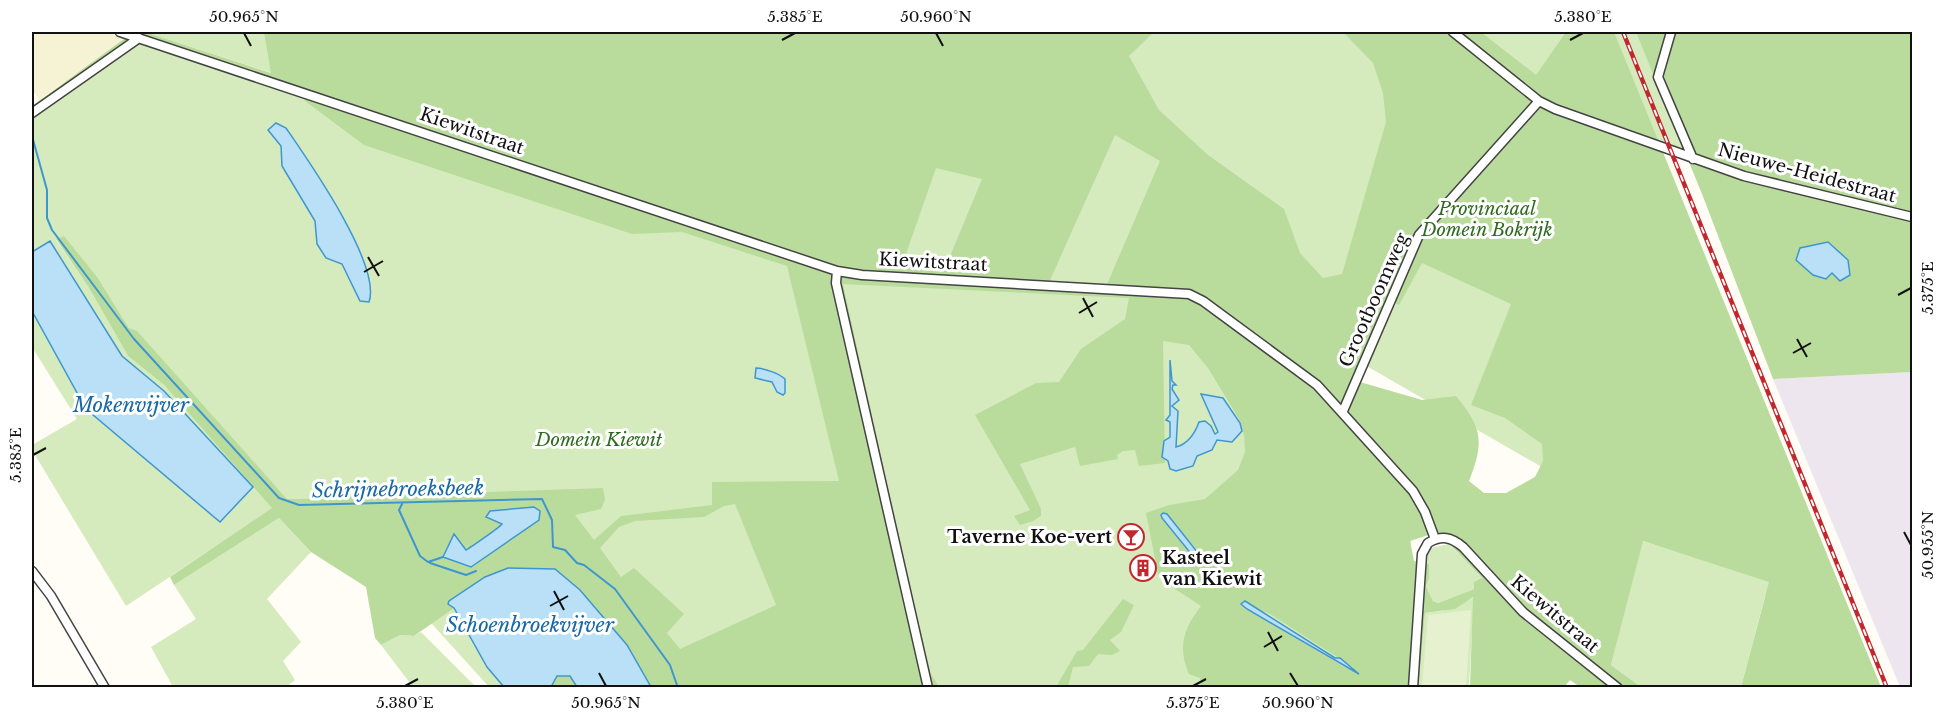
<svg xmlns="http://www.w3.org/2000/svg" width="1944" height="719" viewBox="0 0 1944 719" font-family="'Libre Baskerville',serif">
	<rect width="100%" height="100%" fill="#fffdf5"/>
	<path fill="#eee6ef" d="M1912 372V687H1900L1773 379Z"/>
	<path fill="#f6f3d4" d="M32 32H107L125 38 39 100 32 89Z"/>
	<path fill="#d5ebbd" d="M145 32H1912V237L1657 140 1866 654 1765 596 1741 687H1641L1611 665 1642 541 1701 559 1254 301 1383 443 1411 541 1401 687H489L423 614 309 498 287 499 129 328 98 278 64 237 56 240 89 288 128 356 164 385 273 508 126 606 32 450V445L77 419 32 347V119L139 43 222 70 272 73Z
		M279 518 311 552 267 599 301 642 283 661 295 680 286 687H173L151 647 196 619 174 585Z
		M1449 544 1482 578 1474 589 1438 603 1433 601 1426 586 1429 579 1424 563 1430 548Z
		M1474 597 1469 687 1419 688 1425 613 1443 611Z
		M421 632 472 683 477 687H413L381 645 400 635 414 636Z"/>
	<path fill="#b9dc9c" fill-rule="evenodd" d="M129 32H145L271 73 264 32H1154L1129 56 1159 110 1208 155 1284 209 1300 253 1323 278 1342 274 1386 122 1383 93 1373 63 1343 32H1481L1536 75 1566 32H1614L1881 687H1741L1769 582 1643 541 1611 665 1641 687H1623L1608 676 1613 687H1580L1570 680 1564 687H1470L1473 597 1455 609 1425 613 1419 687H1201L1200 678 1189 674C1177 647 1184 628 1201 606L1169 585 1158 574 1146 513 1169 505 1205 499 1238 470 1245 452 1244 435 1239 419 1208 368 1189 345 1163 341 1165 463 1139 466 1135 450 1123 451 1117 455 1118 459 1080 466 1075 447 1020 464 1041 509V516L1033 521 1020 525 1014 516 1030 510 975 415 1036 383 1059 382 1081 349 1125 319 1129 298 843 284 914 605 931 674 939 687H651L627 645 580 590 508 568 485 577 449 601 454 608 414 636 400 635 381 645 375 638 366 587 311 552 279 518 174 585 170 577 272 508 164 385 128 356 89 288 56 239 64 236 98 278 129 328 137 331 287 499 603 488 605 500 601 509 575 515 594 540 621 516 712 505V482L839 481 787 266 682 232 632 234 364 145 305 101 300 88 274 79 275 88 139 43 32 119V106L132 33ZM1115 135 1160 161 1105 289 1047 287ZM936 168 982 179 946 266 906 254ZM1422 263 1511 304 1471 405 1505 418 1542 444 1543 461 1535 477 1506 493H1484L1469 481C1484 443 1483 428 1456 396L1422 400 1360 382 1388 299 1399 305ZM735 504 776 605 680 649 667 633 684 614 634 568 621 577 600 548 619 527 635 521 704 517 724 506ZM490 511 539 520 472 566 460 540 466 550C468 550 498 528 502 524L487 517ZM1161 515C1178 526 1193 544 1206 561L1201 566ZM1438 532 1482 578 1474 582V589L1438 603 1433 601 1426 586 1429 579V564L1414 561 1410 541ZM1250 606 1270 614 1354 668H1346L1250 611Z
		M1636 32H1912V372L1773 379 1702 194ZM1828 242 1813 274 1806 267 1800 248Z
		M1123 599 1134 605 1121 632 1110 640 1120 651 1112 655 1098 654 1089 666 1073 667 1068 687H1056L1077 651 1083 650Z
		M563 674 570 676 577 687H551L557 676Z"/>
	<path fill="#e6f2cf" d="M1471 610 1466 687H1422L1428 615Z"/>
	<path fill="#b9e0f7" stroke="#3f96cf" stroke-width="1.5" d="M276 123 286 128C308 160 382 265 369 302L360 301 342 264 326 258 317 244 315 221 282 166 281 146 268 130Z
		M50 241 122 356 164 391 253 487 220 522 86 409 32 311V252Z
		M1828 242 1848 260 1850 275 1840 281 1832 273 1826 279 1813 275 1796 260 1800 248Z
		M1170 360 1172 381 1176 385H1173L1172 389 1179 400 1172 406 1178 411 1176 447C1188 444 1195 433 1199 422L1205 421 1211 426 1215 434 1218 432 1201 394 1223 398 1240 423 1242 431 1232 442 1217 440 1212 450 1197 456 1193 466 1176 471 1170 469 1168 461 1162 457 1164 441 1170 437V422L1166 420 1170 415Z
		M756 368C764 368 780 374 785 379V393L783 395 777 392 772 382 755 378Z
		M534 507 540 511 539 520 471 567 443 557 454 534 466 550C468 549 499 528 502 524L486 517 490 511Z
		M1163 513 1167 514 1206 563 1201 566 1162 518 1161 515Z
		M508 568 555 569 580 590 627 645 651 687H577L570 676H557L551 687H504L487 667 454 608 448 604 449 601 485 577Z
		M1245 601 1335 658H1340L1359 674 1247 609 1241 604Z"/>
	<g fill="none" stroke-linecap="round" stroke-linejoin="round">
		<path stroke="#3f96cf" stroke-width="2" d="M32 136 47 190V218L52 230 134 339 279 498 299 505 542 499 552 520 553 547 565 550 577 563 584 565 615 589 670 665 678 688
			M402 504 399 510 420 556 428 562 443 557
			M430 563 466 575 476 571"/>
		<defs>
			<path id="street" d="M120 32 837 271 862 275 1189 294 1203 301 1317 385 1413 491 1425 512 1435 539
				M1453 32 1539 101 1555 109 1744 176 1912 217
				M1671 32 1658 77 1693 159
				M32 113 139 38
				M837 271 836 283 928 688
				M1343 411 1419 235 1539 101
				M32 571 51 596 105 688
				M1413 688 1422 554 1428 543C1442 535 1451 537 1463 547L1523 612 1618 688"/>
		</defs>
		<use href="#street" stroke="#444" stroke-width="11"/>
		<use href="#street" stroke="#fff" stroke-width="8"/>
		<defs>
			<path id="rail" d="M1623 32 1887 688"/>
		</defs>
		<use href="#rail" stroke="#c4262e" stroke-width="4.5"/>
		<use href="#rail" stroke="#fff" stroke-width="2" stroke-dasharray="7" stroke-linecap="butt"/>
	</g>
	<path fill="none" stroke="#111" stroke-width="2" d="M244 33 251 46M936 33 943 46M782 40 795 33M1570 40 1583 33M368 257 379 276M364 272 383 261M1898 295 1911 288M1083 298 1093 317M1079 313 1097 302M1797 339 1807 357M1793 353 1811 343M33 455 46 448M1904 532 1911 545M554 591 564 610M550 606 568 596M1268 632 1278 651M1264 647 1282 636M599 673 606 686M1290 673 1298 686M405 686 418 679M1193 686 1206 679"/>
	<defs>
		<symbol id="bar-ring" viewBox="-11 -11 22 22"><circle r="9.5" fill="#fff" stroke="#c4262e" stroke-width="1.5"/><path d="M-6-5H6L.8 .8V4.5H3.5V6h-7V4.5H-.8V.8Z" fill="#c4262e"/></symbol>
		<symbol id="building-ring" viewBox="-11 -11 22 22"><circle r="9.5" fill="#fff" stroke="#c4262e" stroke-width="1.5"/><path d="M-4-6H4V6H1V3H-1V6H-4ZM-2.5-4.3h1.7v1.8h-1.7ZM.8-4.3h1.7v1.8H.8ZM-2.5-1h1.7V.8h-1.7ZM.8-1h1.7V.8H.8Z" fill="#c4262e"/></symbol>
	</defs>
	<g fill-rule="evenodd">
		<use href="#bar-ring" x="1116" y="522" width="30" height="30"/>
		<use href="#building-ring" x="1128" y="553" width="30" height="30"/>
	</g>
	<g text-anchor="middle" stroke-width="6" stroke-linejoin="round" paint-order="stroke">
		<g font-size="18" fill="#111" stroke="#fff">
			<text transform="translate(472 131) rotate(19)" y="6">Kiewitstraat</text>
			<text transform="translate(1807 173) rotate(15)" y="6">Nieuwe-Heidestraat</text>
			<text transform="translate(933 262) rotate(3)" y="6">Kiewitstraat</text>
			<text transform="translate(1374 300) rotate(-66)" y="6">Grootboomweg</text>
			<text transform="translate(1555 614) rotate(40)" y="6">Kiewitstraat</text>
		</g>
		<g font-size="18" font-style="italic" fill="#2f6b1f" stroke="#fff">
			<text x="1487" y="215">Provinciaal<tspan x="1487" dy="21">Domein Bokrijk</tspan></text>
			<text x="599" y="446">Domein Kiewit</text>
		</g>
		<g font-size="18" font-weight="bold" fill="#111" stroke="#fff" text-anchor="end">
			<text x="1112" y="543">Taverne Koe-vert</text>
			<text x="1162" y="564" text-anchor="start">Kasteel<tspan x="1162" dy="21">van Kiewit</tspan></text>
		</g>
		<g font-size="20" font-style="italic" fill="#1768a6" stroke="#fff">
			<text x="131" y="412">Mokenvijver</text>
			<text transform="translate(398 489) rotate(-1)" y="7">Schrijnebroeksbeek</text>
			<text x="530" y="632">Schoenbroekvijver</text>
		</g>
	</g>
	<rect width="1944" height="719" fill="none" stroke="#ffffff" stroke-width="66"/>
	<rect x="33" y="33" width="1878" height="653" fill="none" stroke="#111" stroke-width="2"/>
	<g font-size="15" text-anchor="middle" fill="#111">
		<text x="244" y="22">50.965°N</text>
		<text x="795" y="22">5.385°E</text>
		<text x="936" y="22">50.960°N</text>
		<text x="1583" y="22">5.380°E</text>
		<text transform="translate(1928 288) rotate(-90)" y="5">5.375°E</text>
		<text transform="translate(16 455) rotate(-90)" y="5">5.385°E</text>
		<text transform="translate(1928 545) rotate(-90)" y="5">50.955°N</text>
		<text x="405" y="708">5.380°E</text>
		<text x="606" y="708">50.965°N</text>
		<text x="1193" y="708">5.375°E</text>
		<text x="1298" y="708">50.960°N</text>
	</g>
</svg>
